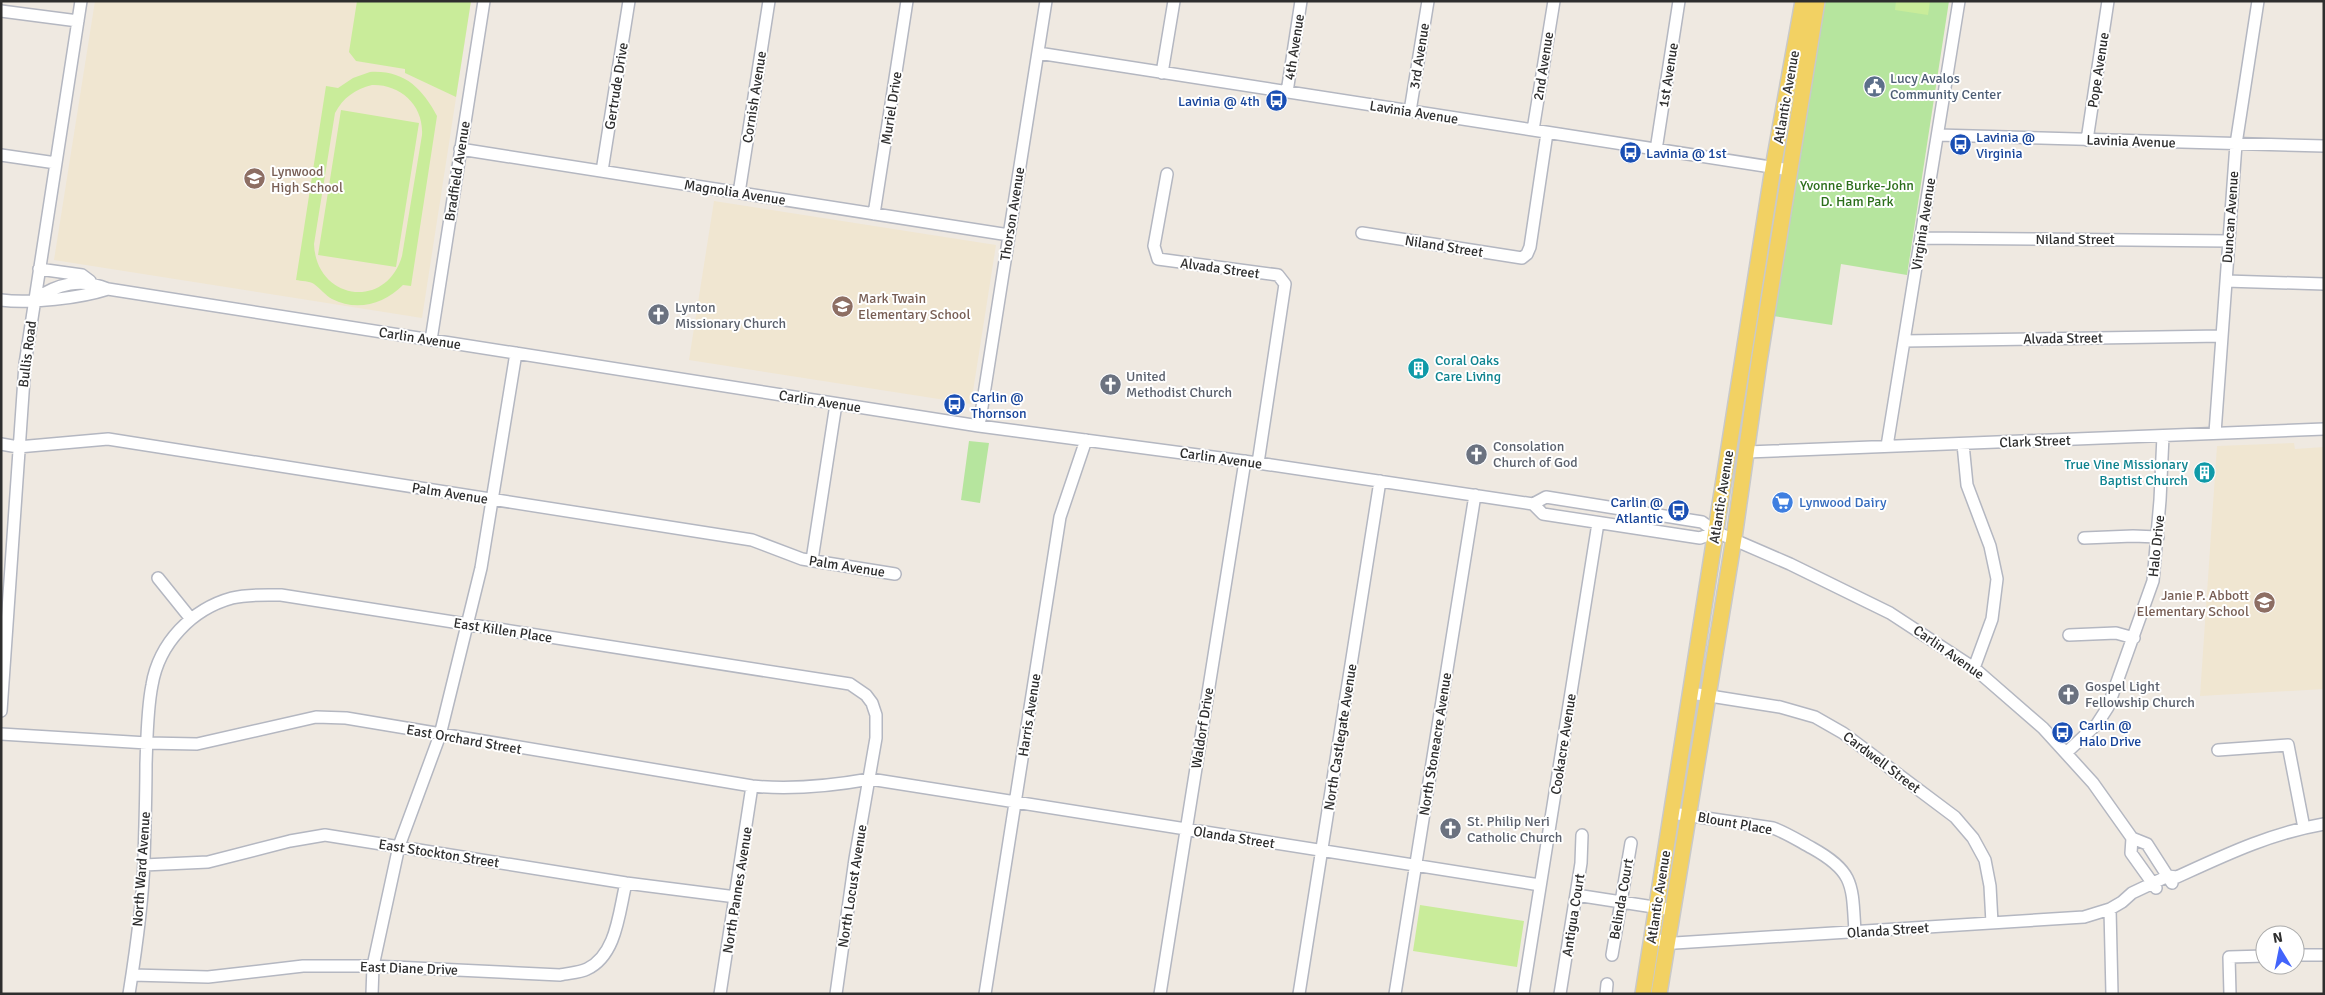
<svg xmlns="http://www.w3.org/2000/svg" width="2325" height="995" viewBox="0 0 2325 995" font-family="Signika,sans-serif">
	<rect width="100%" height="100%" fill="#efe9e1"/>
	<path fill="#f0e6d1" d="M95 1H471L422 318 54 260Z
		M714 201 996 245 971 404 689 360Z
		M2294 443 2295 449 2324 447V689L2200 696 2217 446Z"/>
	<path fill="#b6e59e" d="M1825 1H1949L1907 275 1841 264 1832 325 1773 316Z
		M969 441 989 443 980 503 961 500Z"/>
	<path fill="#c9ec9a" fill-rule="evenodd" d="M357 1H471L456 97 405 73V69L356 61 349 52Z
		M1896 1H1930L1928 15 1895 10Z
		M370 72C404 70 422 88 437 116L411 286 403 285C384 304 357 312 332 299 325 295 321 289 314 284 310 281 301 281 296 280L326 86 338 88 353 78ZM372 85C400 84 424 105 422 135L402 256C386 311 316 300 314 244L335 113C343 98 355 89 372 85Z
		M341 110 419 123 396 267 318 255Z
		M1420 905 1524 921 1517 967 1413 951Z"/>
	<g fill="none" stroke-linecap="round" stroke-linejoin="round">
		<defs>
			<path id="minor" d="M1 11 78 21
				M1038 53 1790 170
				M1162 73 1174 1
				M1287 92 1301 1
				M1410 111 1428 1
				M1533 130 1554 1
				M1938 135 2324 146
				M2087 140 2108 1
				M460 149 1009 235
				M1656 150 1679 1
				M1 155 56 163
				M602 171 629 1
				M1167 174 1154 246 1158 259 1278 275 1285 284 1258 463
				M739 193 769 1
				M874 214 907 1
				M1362 233 1522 258 1527 254 1530 247 1547 133
				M1921 238 2229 241
				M39 269 82 275 90 281
				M2226 281 2324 284
				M1 300C30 304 80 298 108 289
				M34 300C58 283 81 278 108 289L979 426 1258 463 1533 504 1543 514 1700 538 1716 532
				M431 340 484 1
				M1904 341 2222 336
				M979 426 1046 1
				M2215 433 2236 144 2258 1
				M1 444 18 447 108 439 752 540 802 559 895 574
				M1963 444 1967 485 1990 546 1997 579 1992 619 1974 668
				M1887 446 1959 1
				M1747 452 2324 429
				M1533 504 1546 497 1702 522 1716 532 1790 564 1890 613 1974 668 2043 728 2093 783 2132 838 2147 844 2172 883
				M2084 538 2133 536 2158 537
				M812 560 836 404
				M158 578 191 619
				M2069 635 2116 633 2134 638
				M1691 693 1780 707 1815 717 1843 733 1955 817 1973 838 1985 860 1990 886 1992 923
				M1 711 25 364 81 1
				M1 734 147 743 197 744 316 717 346 718 752 786C792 790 831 786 870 779L1540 885
				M2218 750 2288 745 2304 828
				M2066 753 2097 724 2108 707 2153 581 2160 500 2163 436
				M1672 813 1773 828C1787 833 1799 841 1812 848 1855 872 1852 885 1855 932
				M2132 838 2131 853 2156 888
				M144 865 208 862 290 841 325 835 626 883 736 897
				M1576 895 1673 910
				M2110 909 2112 994
				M1652 939 1675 943 2084 917 2110 909 2122 902 2132 893 2168 876 2177 877C2225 855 2271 833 2324 824
				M1612 955 1631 843
				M2295 955H2324
				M132 975 208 977 303 966H373L560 975C568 973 579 973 587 969 617 955 619 911 626 883
				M129 994C136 950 143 903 144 859 145 827 146 796 146 764 147 738 147 710 152 685 159 643 192 609 232 598 248 594 265 595 281 595L850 684 866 695 872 703 876 715V738L855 859 836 994
				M372 994 373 966 399 846 440 735 481 568 516 353
				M720 994 752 786
				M985 994 1060 517 1086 440
				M1160 994 1245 461
				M1299 994 1380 481
				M1395 994 1475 495
				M1523 994 1598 523
				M1560 994 1581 863 1582 835
				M1606 994 1607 984
				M2230 994 2229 957 2265 956"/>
			<path id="major" d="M1643 994 1773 168 1803 1
				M1659 994 1734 538 1759 362 1817 1"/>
		</defs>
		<use href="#minor" stroke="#b4b7c1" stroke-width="14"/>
		<use href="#major" stroke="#c9c9c9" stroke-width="18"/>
		<use href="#minor" stroke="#fff" stroke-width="11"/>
		<use href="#major" stroke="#f2d163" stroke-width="15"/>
	</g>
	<defs>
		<symbol id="civic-disc" viewBox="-11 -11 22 22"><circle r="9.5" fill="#5c6f8a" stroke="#fff"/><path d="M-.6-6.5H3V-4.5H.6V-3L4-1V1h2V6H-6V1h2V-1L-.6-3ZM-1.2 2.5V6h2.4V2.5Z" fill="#fff"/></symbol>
		<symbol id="bus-disc" viewBox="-11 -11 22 22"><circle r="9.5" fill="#1a4fb4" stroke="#fff"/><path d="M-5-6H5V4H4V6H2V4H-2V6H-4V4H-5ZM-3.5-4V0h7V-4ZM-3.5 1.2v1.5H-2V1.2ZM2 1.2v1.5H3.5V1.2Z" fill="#fff"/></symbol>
		<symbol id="school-disc" viewBox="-11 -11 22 22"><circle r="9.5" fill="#8d6e63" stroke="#fff"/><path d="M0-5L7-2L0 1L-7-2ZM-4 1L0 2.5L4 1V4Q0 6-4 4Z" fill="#fff"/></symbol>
		<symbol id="church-disc" viewBox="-11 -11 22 22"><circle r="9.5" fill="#6b7280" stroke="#fff"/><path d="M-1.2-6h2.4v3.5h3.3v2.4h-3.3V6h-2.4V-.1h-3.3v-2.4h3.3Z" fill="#fff"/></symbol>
		<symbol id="building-disc" viewBox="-11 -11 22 22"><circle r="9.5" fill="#0f9aa8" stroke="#fff"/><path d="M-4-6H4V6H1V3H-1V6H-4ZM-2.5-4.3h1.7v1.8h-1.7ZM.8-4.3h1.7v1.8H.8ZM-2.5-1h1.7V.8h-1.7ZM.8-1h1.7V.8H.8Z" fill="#fff"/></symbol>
		<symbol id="supermarket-disc" viewBox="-11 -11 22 22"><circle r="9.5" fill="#3f7fe0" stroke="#fff"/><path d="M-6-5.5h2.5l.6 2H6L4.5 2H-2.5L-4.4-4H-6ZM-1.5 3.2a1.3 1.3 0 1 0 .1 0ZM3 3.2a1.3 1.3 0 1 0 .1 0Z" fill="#fff"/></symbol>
	</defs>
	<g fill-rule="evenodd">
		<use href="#civic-disc" x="1862" y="74" width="25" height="25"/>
		<use href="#bus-disc" x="1264" y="88" width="25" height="25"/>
		<use href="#bus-disc" x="1948" y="132" width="25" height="25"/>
		<use href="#bus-disc" x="1618" y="140" width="25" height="25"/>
		<use href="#school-disc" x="242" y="166" width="25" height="25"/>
		<use href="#school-disc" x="830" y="294" width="25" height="25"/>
		<use href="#church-disc" x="646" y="302" width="25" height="25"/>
		<use href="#building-disc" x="1406" y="356" width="25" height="25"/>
		<use href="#church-disc" x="1098" y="372" width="25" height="25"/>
		<use href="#bus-disc" x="942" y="392" width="25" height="25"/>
		<use href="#church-disc" x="1464" y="442" width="25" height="25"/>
		<use href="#building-disc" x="2192" y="460" width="25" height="25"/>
		<use href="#supermarket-disc" x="1770" y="490" width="25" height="25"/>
		<use href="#bus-disc" x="1666" y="498" width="25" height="25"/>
		<use href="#school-disc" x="2252" y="590" width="25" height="25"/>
		<use href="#church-disc" x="2056" y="682" width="25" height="25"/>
		<use href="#bus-disc" x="2050" y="720" width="25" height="25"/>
		<use href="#church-disc" x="1438" y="816" width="25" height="25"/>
	</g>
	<g text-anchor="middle" stroke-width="4" stroke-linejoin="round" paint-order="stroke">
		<g font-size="14" fill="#2e2e2e" stroke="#fff">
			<text transform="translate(1294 47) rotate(-81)" y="5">4th Avenue</text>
			<text transform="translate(1419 56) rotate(-81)" y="5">3rd Avenue</text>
			<text transform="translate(1543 66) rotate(-81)" y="5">2nd Avenue</text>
			<text transform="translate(2098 70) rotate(-81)" y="5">Pope Avenue</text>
			<text transform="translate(1668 75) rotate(-81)" y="5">1st Avenue</text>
			<text transform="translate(616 86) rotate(-81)" y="5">Gertrude Drive</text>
			<text transform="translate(754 97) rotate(-81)" y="5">Cornish Avenue</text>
			<text transform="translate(1786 97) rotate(-80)" y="5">Atlantic Avenue</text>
			<text transform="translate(891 108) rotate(-81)" y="5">Muriel Drive</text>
			<text transform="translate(1414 112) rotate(9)" y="5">Lavinia Avenue</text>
			<text transform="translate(2131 141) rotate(2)" y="5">Lavinia Avenue</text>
			<text transform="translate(457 171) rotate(-81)" y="5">Bradfield Avenue</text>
			<text transform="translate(735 192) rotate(9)" y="5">Magnolia Avenue</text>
			<text transform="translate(1012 214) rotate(-81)" y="5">Thorson Avenue</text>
			<text transform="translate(2230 217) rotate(-86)" y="5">Duncan Avenue</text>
			<text transform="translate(1923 224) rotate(-81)" y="5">Virginia Avenue</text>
			<text x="2075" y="244">Niland Street</text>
			<text transform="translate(1444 246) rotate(9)" y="5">Niland Street</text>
			<text transform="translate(1220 268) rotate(8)" y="5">Alvada Street</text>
			<text transform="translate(420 338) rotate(9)" y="5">Carlin Avenue</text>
			<text transform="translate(2063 338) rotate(-1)" y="5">Alvada Street</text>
			<text transform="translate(27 354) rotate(-83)" y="5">Bullis Road</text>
			<text transform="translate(820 401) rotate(9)" y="5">Carlin Avenue</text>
			<text transform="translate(2035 441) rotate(-2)" y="5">Clark Street</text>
			<text transform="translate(1221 458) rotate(8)" y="5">Carlin Avenue</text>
			<text transform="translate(450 493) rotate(9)" y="5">Palm Avenue</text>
			<text transform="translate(1721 497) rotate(-81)" y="5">Atlantic Avenue</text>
			<text transform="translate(2156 546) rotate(-84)" y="5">Halo Drive</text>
			<text transform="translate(847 566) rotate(9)" y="5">Palm Avenue</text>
			<text transform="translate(503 630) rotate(9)" y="5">East Killen Place</text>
			<text transform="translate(1949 652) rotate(35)" y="5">Carlin Avenue</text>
			<text transform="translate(1029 715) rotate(-81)" y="5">Harris Avenue</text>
			<text transform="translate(1202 728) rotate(-81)" y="5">Waldorf Drive</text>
			<text transform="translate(1340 737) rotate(-81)" y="5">North Castlegate Avenue</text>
			<text transform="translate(464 739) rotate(10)" y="5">East Orchard Street</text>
			<text transform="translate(1435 744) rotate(-81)" y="5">North Stoneacre Avenue</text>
			<text transform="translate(1563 744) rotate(-81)" y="5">Cookacre Avenue</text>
			<text transform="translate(1882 762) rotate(37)" y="5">Cardwell Street</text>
			<text transform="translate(1735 823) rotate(10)" y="5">Blount Place</text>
			<text transform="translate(1234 837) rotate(9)" y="5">Olanda Street</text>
			<text transform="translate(439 853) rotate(9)" y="5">East Stockton Street</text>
			<text transform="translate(141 869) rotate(-86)" y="5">North Ward Avenue</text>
			<text transform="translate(852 886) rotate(-81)" y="5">North Locust Avenue</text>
			<text transform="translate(737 890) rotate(-81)" y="5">North Pannes Avenue</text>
			<text transform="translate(1658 897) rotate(-81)" y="5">Atlantic Avenue</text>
			<text transform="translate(1621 899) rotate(-80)" y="5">Belinda Court</text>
			<text transform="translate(1573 915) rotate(-81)" y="5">Antigua Court</text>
			<text transform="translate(1888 930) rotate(-4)" y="5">Olanda Street</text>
			<text transform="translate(409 968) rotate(2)" y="5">East Diane Drive</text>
		</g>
		<g font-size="14" fill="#4e5e75" stroke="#fff" text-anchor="start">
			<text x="1890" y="83">Lucy Avalos<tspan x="1890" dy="16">Community Center</tspan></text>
		</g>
		<g font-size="14" fill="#164399" stroke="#fff" text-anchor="start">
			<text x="1260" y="106" text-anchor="end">Lavinia @ 4th</text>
			<text x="1976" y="142">Lavinia @<tspan x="1976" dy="16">Virginia</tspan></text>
			<text x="1646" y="158">Lavinia @ 1st</text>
			<text x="971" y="402">Carlin @<tspan x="971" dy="16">Thornson</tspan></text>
			<text x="1663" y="507" text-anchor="end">Carlin @<tspan x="1663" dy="16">Atlantic</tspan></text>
			<text x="2079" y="730">Carlin @<tspan x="2079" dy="16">Halo Drive</tspan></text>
		</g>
		<g font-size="14" fill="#785e54" stroke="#fff" text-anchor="start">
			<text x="271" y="176">Lynwood<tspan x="271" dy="16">High School</tspan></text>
			<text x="858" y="303">Mark Twain<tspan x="858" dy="16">Elementary School</tspan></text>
			<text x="2249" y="600" text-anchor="end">Janie P. Abbott<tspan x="2249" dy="16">Elementary School</tspan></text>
		</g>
		<g font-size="14" fill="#2c6e1b" stroke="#fff">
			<text x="1857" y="190">Yvonne Burke-John<tspan x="1857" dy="16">D. Ham Park</tspan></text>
		</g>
		<g font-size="14" fill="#5b616d" stroke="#fff" text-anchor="start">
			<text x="675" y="312">Lynton<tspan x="675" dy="16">Missionary Church</tspan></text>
			<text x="1126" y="381">United<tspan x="1126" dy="16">Methodist Church</tspan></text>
			<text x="1493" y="451">Consolation<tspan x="1493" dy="16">Church of God</tspan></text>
			<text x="2085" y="691">Gospel Light<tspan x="2085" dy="16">Fellowship Church</tspan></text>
			<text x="1467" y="826">St. Philip Neri<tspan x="1467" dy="16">Catholic Church</tspan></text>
		</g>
		<g font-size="14" fill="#0d838f" stroke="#fff" text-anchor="start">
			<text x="1435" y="365">Coral Oaks<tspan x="1435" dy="16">Care Living</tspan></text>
			<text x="2188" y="469" text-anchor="end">True Vine Missionary<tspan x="2188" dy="16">Baptist Church</tspan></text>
		</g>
		<g font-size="14" fill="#366cbe" stroke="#fff" text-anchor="start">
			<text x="1799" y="507">Lynwood Dairy</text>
		</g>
	</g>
	<rect width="2325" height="995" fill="none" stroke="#2e2e2e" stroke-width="5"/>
	<g transform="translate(2280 950) rotate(350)"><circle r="24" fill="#ffffff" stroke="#ababab"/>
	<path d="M0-4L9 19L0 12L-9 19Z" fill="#4264fb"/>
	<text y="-8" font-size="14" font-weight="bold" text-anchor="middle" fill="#2e2e2e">N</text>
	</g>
</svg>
